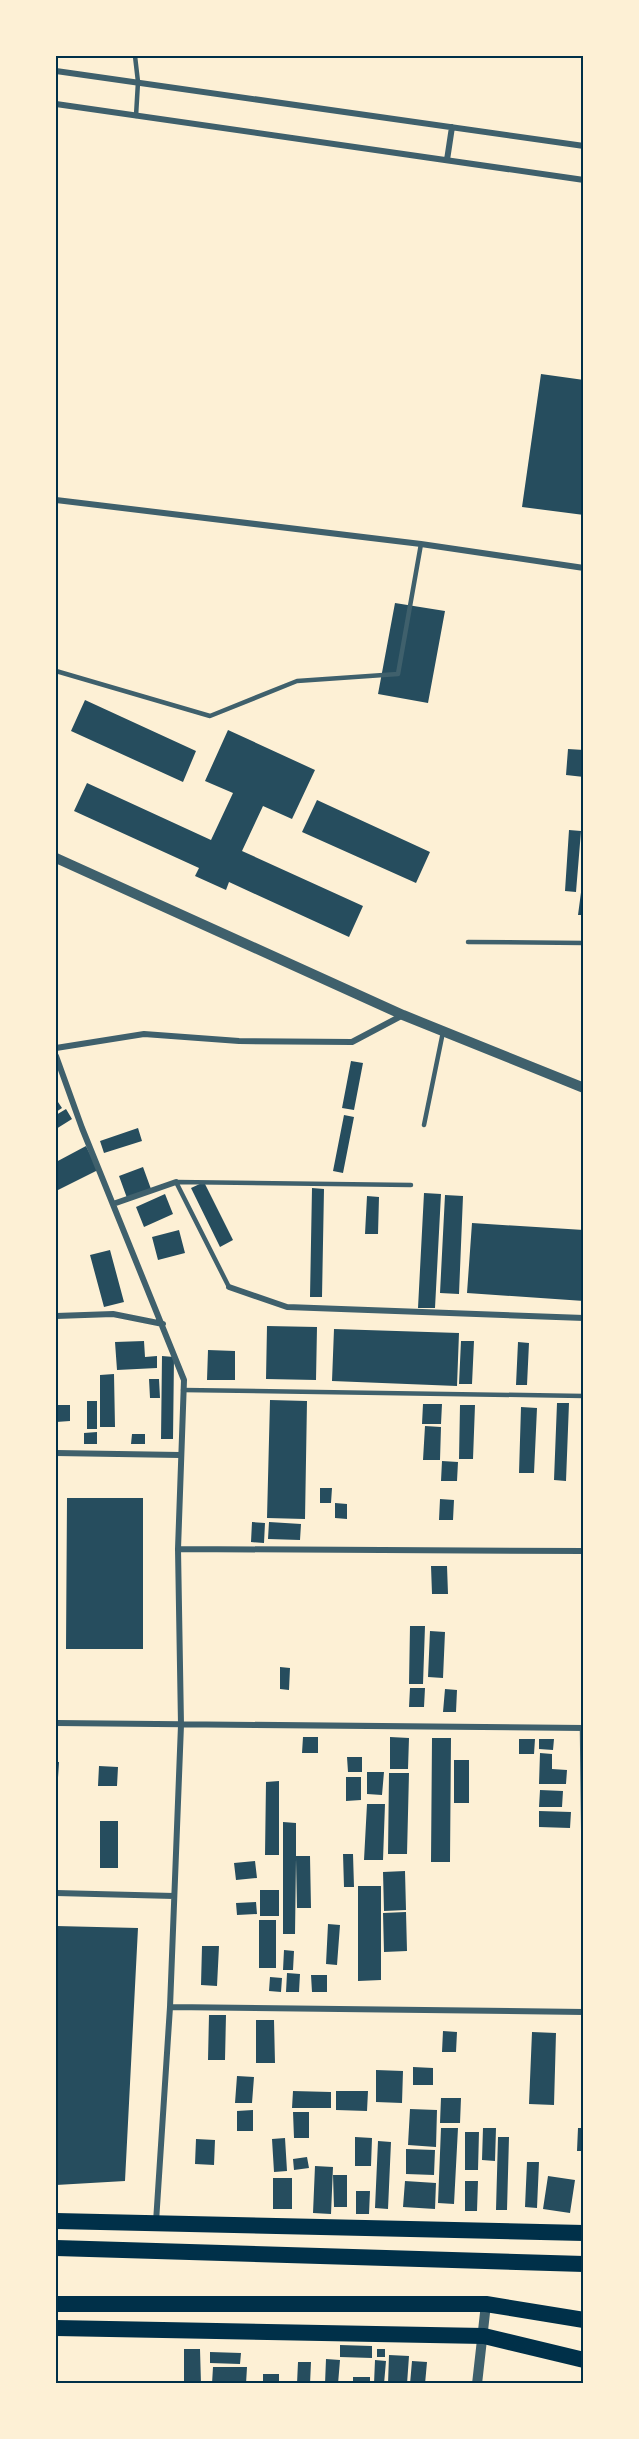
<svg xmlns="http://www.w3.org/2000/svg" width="639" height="2439" viewBox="0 0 639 2439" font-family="Spectral,serif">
	<rect width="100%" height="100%" fill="#fdf0d5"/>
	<path fill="#264d5e" d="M541 374 584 380V515L522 507Z
		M395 603 445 611 428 703 378 694Z
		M85 700 196 751 183 782 71 731Z
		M228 730 315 770 292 819 263 806 242 851 363 906 349 937 229 882 226 890 195 876 199 868 74 811 87 783 211 840 233 793 205 781Z
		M568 749 584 750V777L566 775Z
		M317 800 430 852 416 883 302 832Z
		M569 830 581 831 576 892 565 891Z
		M582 885H584V915H578Z
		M351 1061 363 1063 354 1110 342 1108Z
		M56 1099 62 1108 56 1112Z
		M66 1109 72 1119 56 1129V1115Z
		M344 1115 354 1117 343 1173 333 1171Z
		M138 1128 142 1141 104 1153 100 1141Z
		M86 1146 98 1170 56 1191V1162Z
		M143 1167 151 1189 127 1198 119 1176Z
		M204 1182 233 1240 220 1247 191 1188Z
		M312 1188 324 1189 322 1297H310Z
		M424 1193 441 1194 435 1308H418Z
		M165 1194 173 1214 144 1227 136 1207Z
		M445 1195 463 1196 459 1294 440 1293Z
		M367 1196 379 1197 378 1234H365Z
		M472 1223 584 1230V1301L467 1293Z
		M179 1230 185 1253 158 1260 152 1237Z
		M110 1250 124 1302 104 1307 90 1255Z
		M267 1326 317 1327 316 1380 266 1379Z
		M334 1329 459 1333 457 1386 332 1381Z
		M144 1341 145 1357 157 1356V1368L117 1370 115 1342Z
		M461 1341H474L472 1384H459Z
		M518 1342 529 1343 527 1385H516Z
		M208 1350 235 1351V1380H207Z
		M162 1356 174 1357 173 1439H161Z
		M114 1374 115 1427H100V1375Z
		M149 1379H159L160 1398H150Z
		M270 1400 307 1401 305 1519 267 1518Z
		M87 1401H97V1429H87Z
		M557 1403H569L566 1481 554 1480Z
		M423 1404H442L441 1424H422Z
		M56 1405H70V1421L56 1422Z
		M460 1405H475L473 1459H459Z
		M521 1407 537 1408 534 1473H519Z
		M425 1426 441 1427 440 1460H423Z
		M97 1432V1444H84V1433Z
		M132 1434H145V1444H131Z
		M442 1461 458 1462 457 1481H441Z
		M320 1488H332L331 1503H320Z
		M67 1498H143V1649H66Z
		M440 1499 454 1500 453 1520H439Z
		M335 1503 347 1504V1519L335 1518Z
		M252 1522 265 1523 264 1543 251 1542Z
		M269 1522 301 1524 300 1540 268 1539Z
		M431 1566H447L448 1594H432Z
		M410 1626H425L423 1684H409Z
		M430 1631 445 1632 443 1678 428 1677Z
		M280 1667 290 1668 289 1690 280 1689Z
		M410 1688H425L424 1707H409Z
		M445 1689 457 1690 456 1712H443Z
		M303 1737H318V1753H302Z
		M390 1737 409 1738 408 1769H390Z
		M432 1738H451L450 1862H431Z
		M519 1739H535L534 1754H519Z
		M539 1739H554L553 1750 539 1749Z
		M540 1753 552 1754V1769L567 1770 566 1784H539Z
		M347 1757H362V1772H348Z
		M454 1760H469V1803H454Z
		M56 1762H59L57 1793H56Z
		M99 1766 118 1767 117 1786H98Z
		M367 1772H384L382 1795 367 1794Z
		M389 1773H409L407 1854H388Z
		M346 1777H361V1800L346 1801Z
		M279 1781V1855H265L266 1782Z
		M540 1790 563 1791 562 1807H539Z
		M367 1804H385L383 1860H364Z
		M539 1811 571 1812 570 1828 539 1827Z
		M100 1821H118V1868H100Z
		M283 1822 296 1823V1856H310L311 1908H297L296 1859 295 1934H283Z
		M343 1854H353L354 1887H344Z
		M255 1861 257 1878 236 1880 234 1863Z
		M405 1871 406 1910 384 1911 383 1872Z
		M358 1886H381V1980L358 1981Z
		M260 1890H279V1916H260Z
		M256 1902 257 1914 237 1915 236 1903Z
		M406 1912 407 1951 384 1952 383 1913Z
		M259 1920H276V1968H259Z
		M328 1924 340 1925 337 1965 326 1964Z
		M56 1926 138 1928 125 2181 56 2185Z
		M202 1946H219L217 1986 201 1985Z
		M284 1950 294 1951 293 1970H283Z
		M287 1973 300 1974 299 1992H286Z
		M311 1975H327V1992H312Z
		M270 1977 282 1978 281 1992 269 1991Z
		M209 2015H226L225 2060H208Z
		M256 2020H274L275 2063H256Z
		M443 2031 457 2032 456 2052H442Z
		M532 2032 556 2033 554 2105 529 2104Z
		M413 2067 433 2068V2085H413Z
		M376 2070 403 2071 402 2103 376 2102Z
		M237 2076 254 2077 252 2103H235Z
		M293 2091 331 2092V2108H292Z
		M336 2091H368L367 2111 336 2110Z
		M441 2098H461L460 2123H440Z
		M410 2109 437 2110 436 2147 408 2145Z
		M253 2110V2131H237V2111Z
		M293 2112H309V2138H294Z
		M441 2128H458L454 2204 438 2203Z
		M483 2128H496L495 2161 482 2160Z
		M578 2128H584V2151H577Z
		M465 2132H479L478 2170H465Z
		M355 2137 372 2138 371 2166H355Z
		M498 2137H509L507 2210H496Z
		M285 2138 287 2171 274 2172 272 2139Z
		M196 2139 215 2140 214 2165 195 2164Z
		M378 2141 391 2142 388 2209 375 2208Z
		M406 2149 435 2150 434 2175 406 2174Z
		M307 2157 309 2168 294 2170 293 2159Z
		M527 2162H539L537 2208 525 2207Z
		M315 2166 333 2167 331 2214 313 2213Z
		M333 2175H347V2207H334Z
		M548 2176 575 2180 570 2213 543 2209Z
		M273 2178H292V2209H273Z
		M405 2181 436 2183 435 2209 403 2207Z
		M465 2181H478L477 2211H465Z
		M356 2191H370L369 2214H356Z
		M340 2345 372 2346V2358L340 2357Z
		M184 2349H200L201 2384H184Z
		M377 2349H385V2357H377Z
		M210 2352 241 2353 240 2364 210 2363Z
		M389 2355 409 2356 407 2384H388Z
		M326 2359 340 2360 338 2384H325Z
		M375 2360 386 2361 384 2384H374Z
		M412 2361 427 2362 425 2384H410Z
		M298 2362H311L310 2384H297Z
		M213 2367H247L246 2384H212Z
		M263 2374H279V2384H263Z
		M353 2377H370V2384H353Z"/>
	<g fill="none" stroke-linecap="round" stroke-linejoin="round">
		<path stroke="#3f606c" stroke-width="4.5" d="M135 56 138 82 136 116
			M56 671 210 716 297 681 398 674 421 544
			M468 942 584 943
			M424 1125 443 1032
			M229 1287 176 1182 411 1185
			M183 1390 584 1396
			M582 1728 584 1893"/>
		<path stroke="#3f606c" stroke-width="6" d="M56 71 584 146
			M56 104 584 180
			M447 160 452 127
			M56 500 421 544 584 568
			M56 1048 144 1034 239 1041 352 1042 403 1015
			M56 1056 82 1128 184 1380 178 1549 181 1725 170 2007 156 2222
			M113 1204 176 1182
			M229 1287 287 1307 584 1318
			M56 1316 113 1314 163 1324
			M56 1453 180 1455
			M178 1549 584 1551
			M56 1723 584 1728
			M56 1893 174 1896
			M170 2007 584 2012"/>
		<path stroke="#3f606c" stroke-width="10" d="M56 858 403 1015 584 1088
			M477 2384 486 2304"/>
		<path stroke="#003049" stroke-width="16" d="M56 2221 584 2233
			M56 2248 584 2264
			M56 2304H486L584 2320
			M56 2328 484 2336 584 2360"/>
	</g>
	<rect width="639" height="2439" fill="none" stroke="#fdf0d5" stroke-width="114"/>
	<rect x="57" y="57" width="525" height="2325" fill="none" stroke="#003049" stroke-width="2"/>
</svg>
